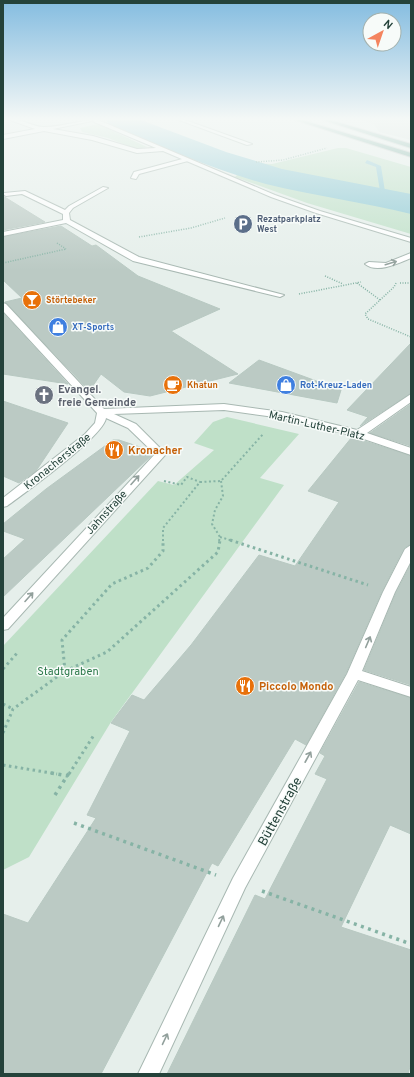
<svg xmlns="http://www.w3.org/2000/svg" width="414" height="1077" viewBox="0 0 414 1077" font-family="Overpass,sans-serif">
	<rect width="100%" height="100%" fill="#e6efeb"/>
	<path fill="#d4dfda" d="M360 120H411V140L379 132 374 124Z"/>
	<path fill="#bfe0c8" d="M98 124 147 147 136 149 108 138 82 132 80 128Z
		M338 148H346L411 167V234L307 203 235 177 249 163 272 164Z
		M227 417 299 434 260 478 284 485 111 722 29 857 3 870V646L158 481 174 485 214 450 194 443 213 422Z"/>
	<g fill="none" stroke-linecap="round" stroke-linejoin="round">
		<path fill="#8ec9d4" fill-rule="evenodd" d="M367 160 381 166 386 198 381 197 376 167 365 163Z"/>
		<path fill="#8ec9d4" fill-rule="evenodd" d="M106 120H141L226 152 282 169 411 194V214C363 202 314 196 266 184 212 169 161 147 110 126Z"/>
	</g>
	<path fill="#bbcac4" stroke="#b8c9c2" d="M3 196 45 222 3 230Z
		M61 226 92 246 96 245 138 276 220 309 171 331 238 374 150 396 124 392 101 374 92 387 85 386 5 302 22 298 3 280V237Z
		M3 313 68 384 3 374Z
		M411 343V393L360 426 368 417 347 410Z
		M259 360 341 390 337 403 229 383Z
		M3 401 68 423 36 471 19 483 3 476Z
		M411 404V446L370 433Z
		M352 437 411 456V544L404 548 382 591 346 673 306 745 295 739 218 866 212 863 101 1074H3V914L28 923 96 818 87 815 130 731 111 723 132 695 144 700 191 645 259 555 295 566 339 502 308 491Z
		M113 440H119L149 450 153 454 3 597V559L25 539 3 531V524L46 489Z
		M411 564V685L364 670 396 593Z
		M359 682 411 698V834L390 825 341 927 411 950V1063L408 1074H167L255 895 265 899 327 779 315 774 325 756 320 753Z"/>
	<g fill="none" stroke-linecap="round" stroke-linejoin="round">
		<defs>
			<path id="service" d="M179 120H185L252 144 247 145Z
				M186 158 189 160 188 161 139 174 136 179 131 178 134 172Z
				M103 187 108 188 73 208 69 213 70 220 139 257 284 295 280 297 133 261 66 223 3 236V232L63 220V214L22 194 6 196 3 194 4 193 25 191 65 210 69 206Z
				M411 253V258C399 263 377 274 365 264L369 262 386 263Z"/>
			<path id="minor" d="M10 120C22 118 32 127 44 127 62 127 79 120 98 120L275 195 320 211 411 238V242L316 213 271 197 163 151 137 153 92 140 44 131 3 139V135L35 129ZM92 121 156 148 137 149 93 136 53 129Z
				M3 303 6 304 104 409 224 404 282 412 357 430 411 394V402L367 433 411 448V455L355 436 282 418 224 410 114 414 136 424 166 454 8 629 3 630V618L155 454 128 428 106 418C103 437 26 492 7 506L3 507V498L85 434 95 423 97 413 3 311Z
				M411 545V561L395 592 362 671 411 687V697L358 680 245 888 159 1074H138L233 878 347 674 383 592 405 549Z"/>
			<path id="primary" d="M295 120H302L411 153V157Z
				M323 120H330L411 144V148Z"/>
		</defs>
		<use href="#service" stroke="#a8b8b2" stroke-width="2"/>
		<use href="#minor" stroke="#a8b8b2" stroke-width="2"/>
		<use href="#primary" stroke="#c2cac8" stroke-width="2"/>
		<path stroke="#86b3a5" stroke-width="1.5" stroke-dasharray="1 1.5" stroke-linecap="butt" d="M397 121 404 120
			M256 162 283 160 327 148
			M139 237 191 228 225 218
			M57 243 66 249
			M3 263 66 249
			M325 276 343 284
			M357 283 380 300
			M396 283 394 287 365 314 368 319 411 337
			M400 283H411
			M299 294 361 282"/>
		<path stroke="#86b3a5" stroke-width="2" stroke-dasharray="2 2.5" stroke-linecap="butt" d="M164 481 181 485 187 477 200 482
			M220 537 233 541
			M163 541V528L200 482 221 481 264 433
			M219 541 220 537 212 524 215 510 223 496 221 481"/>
		<path stroke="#86b3a5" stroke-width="3" stroke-dasharray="2.5 3.5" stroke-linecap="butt" d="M230 540 368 585
			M3 669 18 652
			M65 671 107 652 218 552 220 540
			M3 704 13 709
			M3 733 13 709 65 671 62 640 112 584 148 568 163 551V540
			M3 765 57 774
			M69 774 94 735"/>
		<path stroke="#86b3a5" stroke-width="3.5" stroke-dasharray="3 4.5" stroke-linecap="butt" d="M51 773 68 776
			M55 795 69 773
			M74 823 216 875
			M262 891 411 944"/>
		<use href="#service" fill="#fff" fill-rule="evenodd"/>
		<use href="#minor" fill="#fff" fill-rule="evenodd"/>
		<use href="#primary" fill="#6aa596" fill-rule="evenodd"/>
	</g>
	<defs><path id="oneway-shaft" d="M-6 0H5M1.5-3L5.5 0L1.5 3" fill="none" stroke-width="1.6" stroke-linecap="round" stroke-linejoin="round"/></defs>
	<g stroke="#92a09c">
		<use href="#oneway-shaft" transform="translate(391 263) rotate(-17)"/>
		<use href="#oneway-shaft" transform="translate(135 480) rotate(-48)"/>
		<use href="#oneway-shaft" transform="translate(29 597) rotate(-48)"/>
		<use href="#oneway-shaft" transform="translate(368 642) rotate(-67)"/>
		<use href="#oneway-shaft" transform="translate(308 757) rotate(-61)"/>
		<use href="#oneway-shaft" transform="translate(221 921) rotate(-65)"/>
		<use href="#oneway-shaft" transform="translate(165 1039) rotate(-65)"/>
	</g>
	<linearGradient id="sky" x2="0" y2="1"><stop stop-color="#84bce0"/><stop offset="0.44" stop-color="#f4f8f6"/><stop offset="1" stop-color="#f4f8f6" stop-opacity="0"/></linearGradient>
	<rect width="414" height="270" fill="url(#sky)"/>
	<defs>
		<symbol id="parking-disc" viewBox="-11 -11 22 22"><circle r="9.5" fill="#5c6f8a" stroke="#f7fbf9"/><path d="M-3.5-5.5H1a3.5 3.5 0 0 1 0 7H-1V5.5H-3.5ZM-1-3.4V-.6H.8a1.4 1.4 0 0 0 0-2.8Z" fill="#fff"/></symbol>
		<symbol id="bar-disc" viewBox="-11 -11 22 22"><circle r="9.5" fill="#e8710a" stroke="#f7fbf9"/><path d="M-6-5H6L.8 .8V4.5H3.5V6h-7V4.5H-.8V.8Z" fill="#fff"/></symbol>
		<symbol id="shop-disc" viewBox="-11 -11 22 22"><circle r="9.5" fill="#3f7fe0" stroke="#f7fbf9"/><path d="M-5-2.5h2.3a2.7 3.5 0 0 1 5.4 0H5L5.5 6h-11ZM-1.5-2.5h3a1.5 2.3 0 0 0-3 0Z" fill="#fff"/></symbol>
		<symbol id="cafe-disc" viewBox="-11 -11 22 22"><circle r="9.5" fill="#e8710a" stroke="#f7fbf9"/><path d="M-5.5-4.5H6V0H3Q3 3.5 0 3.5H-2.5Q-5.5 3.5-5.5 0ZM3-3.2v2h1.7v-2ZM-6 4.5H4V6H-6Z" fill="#fff"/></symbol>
		<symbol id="church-disc" viewBox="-11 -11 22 22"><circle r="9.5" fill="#6b7280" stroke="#f7fbf9"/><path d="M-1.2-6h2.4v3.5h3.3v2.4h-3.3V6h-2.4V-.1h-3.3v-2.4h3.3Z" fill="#fff"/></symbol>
		<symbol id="restaurant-disc" viewBox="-11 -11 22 22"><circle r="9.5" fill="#e8710a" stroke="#f7fbf9"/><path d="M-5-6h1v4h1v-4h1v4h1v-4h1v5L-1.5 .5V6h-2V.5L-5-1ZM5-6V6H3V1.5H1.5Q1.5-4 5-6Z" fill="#fff"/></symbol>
	</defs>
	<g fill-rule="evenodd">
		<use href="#parking-disc" x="232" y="213" width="22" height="22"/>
		<use href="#bar-disc" x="21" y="289" width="22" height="22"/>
		<use href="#shop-disc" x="47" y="316" width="22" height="22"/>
		<use href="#cafe-disc" x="162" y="374" width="22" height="22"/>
		<use href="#shop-disc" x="275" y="374" width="22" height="22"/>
		<use href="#church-disc" x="33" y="384" width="22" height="22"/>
		<use href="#restaurant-disc" x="103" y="439" width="22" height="22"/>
		<use href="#restaurant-disc" x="234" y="675" width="22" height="22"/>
	</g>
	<g text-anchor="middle" stroke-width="3" stroke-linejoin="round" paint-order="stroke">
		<g font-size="9" font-weight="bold" fill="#4e5e75" stroke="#f7fbf9" text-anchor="start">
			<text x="257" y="222">Rezatparkplatz<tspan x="257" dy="10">West</tspan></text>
		</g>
		<g font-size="9" font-weight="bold" fill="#c56008" stroke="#f7fbf9" text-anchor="start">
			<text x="46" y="303">Störtebeker</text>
			<text x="187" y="388">Khatun</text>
		</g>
		<g font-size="9" font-weight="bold" fill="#366cbe" stroke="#f7fbf9" text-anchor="start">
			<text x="72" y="330">XT-Sports</text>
			<text x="300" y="388">Rot-Kreuz-Laden</text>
		</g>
		<g font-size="11" font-weight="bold" fill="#5b616d" stroke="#f7fbf9" text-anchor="start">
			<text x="58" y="393">Evangel.<tspan x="58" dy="13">freie Gemeinde</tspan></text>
		</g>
		<g font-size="11" fill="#24423a" stroke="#f7fbf9">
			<text transform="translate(317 425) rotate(13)" y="4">Martin-Luther-Platz</text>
			<text transform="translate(57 461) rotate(-39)" y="4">Kronacherstraße</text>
			<text transform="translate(106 512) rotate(-48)" y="4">Jahnstraße</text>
		</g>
		<g font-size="11" font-weight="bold" fill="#c56008" stroke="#f7fbf9" text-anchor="start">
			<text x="128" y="454">Kronacher</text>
			<text x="259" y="690">Piccolo Mondo</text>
		</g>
		<g font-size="11" fill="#2d7a4b" stroke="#f7fbf9">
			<text x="68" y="675">Stadtgraben</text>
		</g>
		<g font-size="13" fill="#24423a" stroke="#f7fbf9">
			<text transform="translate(279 811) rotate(-61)" y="5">Büttenstraße</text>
		</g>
	</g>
	<rect width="414" height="1077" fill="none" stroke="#24423a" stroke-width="8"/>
	<g transform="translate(382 32) rotate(40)"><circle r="19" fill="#f7fbf9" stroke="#a3b1ad"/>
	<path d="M0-3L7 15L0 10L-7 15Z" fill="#f4845f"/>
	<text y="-6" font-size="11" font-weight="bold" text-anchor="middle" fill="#24423a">N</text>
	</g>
</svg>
